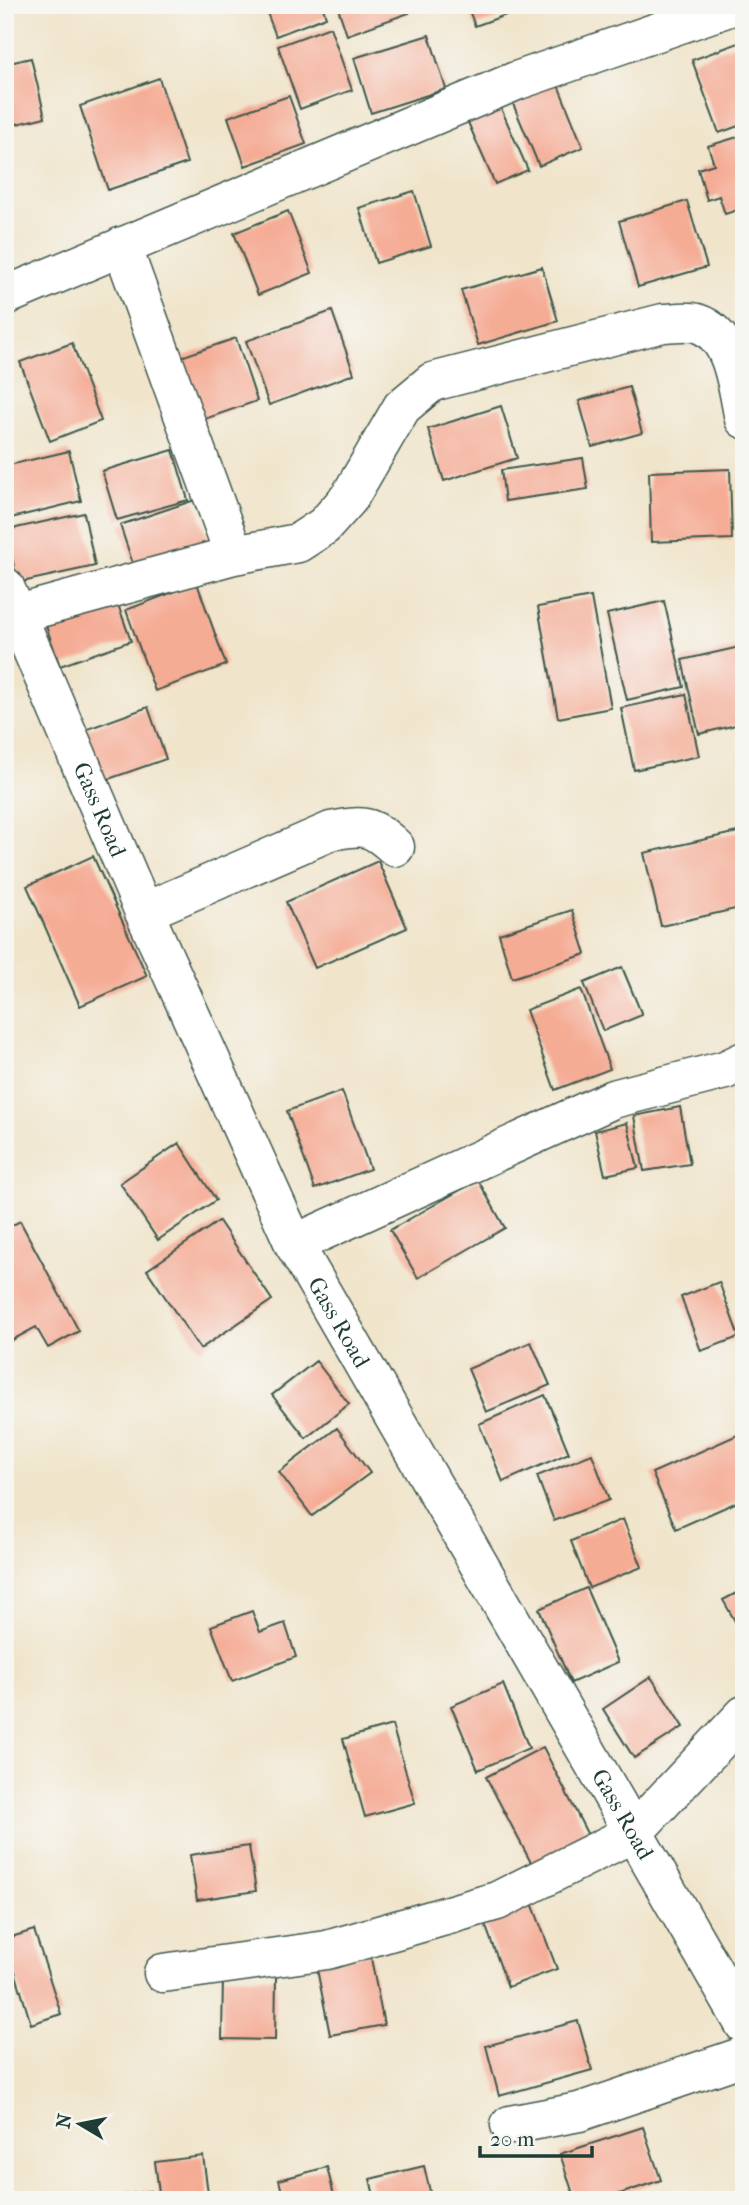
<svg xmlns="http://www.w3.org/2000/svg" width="749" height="2205" viewBox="0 0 749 2205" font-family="'IM FELL French Canon',serif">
	<rect width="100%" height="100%" fill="#f6f6f2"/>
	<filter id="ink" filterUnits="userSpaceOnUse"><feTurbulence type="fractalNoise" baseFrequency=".0143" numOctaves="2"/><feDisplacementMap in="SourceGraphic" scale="14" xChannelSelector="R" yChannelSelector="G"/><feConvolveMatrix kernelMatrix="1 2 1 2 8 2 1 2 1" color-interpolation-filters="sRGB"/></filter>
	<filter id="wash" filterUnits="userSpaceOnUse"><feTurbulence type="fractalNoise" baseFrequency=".00686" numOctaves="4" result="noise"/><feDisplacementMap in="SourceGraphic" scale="28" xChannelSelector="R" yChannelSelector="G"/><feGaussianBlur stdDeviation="1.57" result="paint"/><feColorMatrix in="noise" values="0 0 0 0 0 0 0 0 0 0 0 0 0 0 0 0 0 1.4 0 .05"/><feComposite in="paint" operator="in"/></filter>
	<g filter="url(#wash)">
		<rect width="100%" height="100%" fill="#f0e4ca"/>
		<g id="blocks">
			<path fill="#f5ac95" d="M264 5H322L326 17 276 36Z
				M337 5H406L409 13 347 35Z
				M467 5H530L531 6 475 26Z
				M330 27 352 90 300 109 278 46Z
				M429 35 446 89 371 113 354 58Z
				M744 41V124L719 133 692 60Z
				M31 58 45 117 5 127V64Z
				M159 78 187 163 108 190 80 106Z
				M556 80 583 147 539 166 511 99Z
				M289 96 306 144 245 166 228 117Z
				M496 97 528 170 495 184 463 111Z
				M744 135V208L725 214 719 196 707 200 698 169 714 164 708 146Z
				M414 191 431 246 376 263 359 208Z
				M687 201 707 267 638 287 619 221Z
				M288 211 312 273 258 295 234 233Z
				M542 267 558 321 478 345 461 290Z
				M332 311 354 374 269 405 246 341Z
				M236 338 257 401 199 421 178 358Z
				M72 343 101 421 50 441 20 362Z
				M629 387 642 433 592 447 579 401Z
				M501 406 517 458 444 481 428 429Z
				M173 450 188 500 117 520 102 471Z
				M69 451 81 501 7 519 5 466Z
				M583 458 588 489 505 501 501 470Z
				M730 469 732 539 651 542 649 472Z
				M195 500 212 551 137 576 120 525Z
				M84 513 95 566 17 583 7 530Z
				M197 583 226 665 155 691 126 610Z
				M591 597 611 708 558 718 538 607Z
				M116 599 131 641 60 666 45 623Z
				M664 601 684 687 627 700 607 614Z
				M744 646V723L699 734 682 660Z
				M686 694 699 756 634 770 621 708Z
				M148 707 166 759 100 782 82 731Z
				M742 831 744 907 661 926 644 853Z
				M93 856 147 976 80 1006 27 886Z
				M378 861 407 928 315 968 286 902Z
				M572 910 586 954 512 978 499 934Z
				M622 967 642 1015 603 1031 584 983Z
				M581 989 610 1069 555 1090 526 1010Z
				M342 1091 370 1169 315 1189 287 1111Z
				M680 1107 690 1164 644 1171 634 1116Z
				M627 1123 638 1168 605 1175 595 1131Z
				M179 1143 216 1200 158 1240 120 1183Z
				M478 1180 505 1228 418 1278 390 1230Z
				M20 1221 79 1331 48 1348 36 1327 5 1344V1229Z
				M219 1221 272 1300 200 1349 147 1270Z
				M719 1282 739 1337 701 1351 681 1297Z
				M531 1342 550 1385 486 1412 468 1369Z
				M316 1361 349 1404 306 1438 272 1395Z
				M545 1395 569 1453 503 1482 479 1424Z
				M337 1428 370 1473 312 1516 279 1472Z
				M744 1432V1499L676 1529 652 1473Z
				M592 1454 609 1500 554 1521 537 1476Z
				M623 1519 642 1567 589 1588 571 1541Z
				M586 1588 618 1662 571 1683 539 1609Z
				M744 1589V1637L723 1600Z
				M252 1611 260 1632 285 1623 296 1657 232 1681 211 1626Z
				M651 1677 683 1727 634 1758 603 1709Z
				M503 1684 529 1748 478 1770 451 1706Z
				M392 1725 415 1803 365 1817 343 1739Z
				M543 1747 594 1847 538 1876 486 1777Z
				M249 1846 256 1891 197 1900 190 1855Z
				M529 1895 557 1969 508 1987 481 1913Z
				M34 1930 61 2014 31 2024 5 1939Z
				M370 1953 384 2025 330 2035 316 1964Z
				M223 1976 276 1977 275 2040 222 2039Z
				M578 2021 592 2070 499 2096 486 2046Z
				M643 2127 661 2180 602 2200H575L560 2154Z
				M203 2156 209 2200H160L155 2162Z
				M424 2166 432 2200H375L370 2179Z
				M327 2167 335 2200H284L279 2180Z
				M150 2191 151 2200H104V2198Z"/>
		</g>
	</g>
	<g filter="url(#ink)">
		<use href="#blocks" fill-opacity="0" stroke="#3e564a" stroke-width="2"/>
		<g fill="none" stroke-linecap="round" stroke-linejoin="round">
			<defs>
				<path id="minor" d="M122 246 234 555
					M5 296 516 81 735 5
					M18 614 234 555 298 543 324 526 349 498 402 407 432 382 663 323C673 323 687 320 697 323 734 335 737 388 744 419
					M144 912 331 831C363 825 370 824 395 847
					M294 1244 613 1099 725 1070 744 1061
					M163 1973 327 1950 497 1901 633 1833 744 1715
					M510 2125 579 2112 744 2056"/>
				<g id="major">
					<path id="s1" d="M5 587 144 912 294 1244 744 2024"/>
				</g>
			</defs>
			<use href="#minor" stroke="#3e564a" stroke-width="41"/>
			<use href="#major" stroke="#3e564a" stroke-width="41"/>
			<use href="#minor" stroke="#fff" stroke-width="38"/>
			<use href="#major" stroke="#fff" stroke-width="38"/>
		</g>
	</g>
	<g text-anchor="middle" stroke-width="6" stroke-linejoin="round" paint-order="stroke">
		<g font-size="23" fill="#1f3d34" stroke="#f6f6f2">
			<text dy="8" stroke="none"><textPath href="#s1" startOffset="242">Gass Road</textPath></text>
			<text dy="8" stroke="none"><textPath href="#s1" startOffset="808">Gass Road</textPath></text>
			<text dy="8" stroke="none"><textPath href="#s1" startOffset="1376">Gass Road</textPath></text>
		</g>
	</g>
	<rect width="749" height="2205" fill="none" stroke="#f6f6f2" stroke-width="28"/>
	<g transform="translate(80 2124) rotate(280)" stroke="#f6f6f2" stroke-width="5" paint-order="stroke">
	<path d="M0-5L12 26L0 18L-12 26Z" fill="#1f3d34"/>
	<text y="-10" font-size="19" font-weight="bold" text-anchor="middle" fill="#1f3d34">N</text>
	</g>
	<path d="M480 2146v10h112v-10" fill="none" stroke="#1f3d34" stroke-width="3.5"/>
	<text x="490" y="2146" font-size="21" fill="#1f3d34" stroke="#f6f6f2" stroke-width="5" paint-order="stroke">20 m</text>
</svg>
